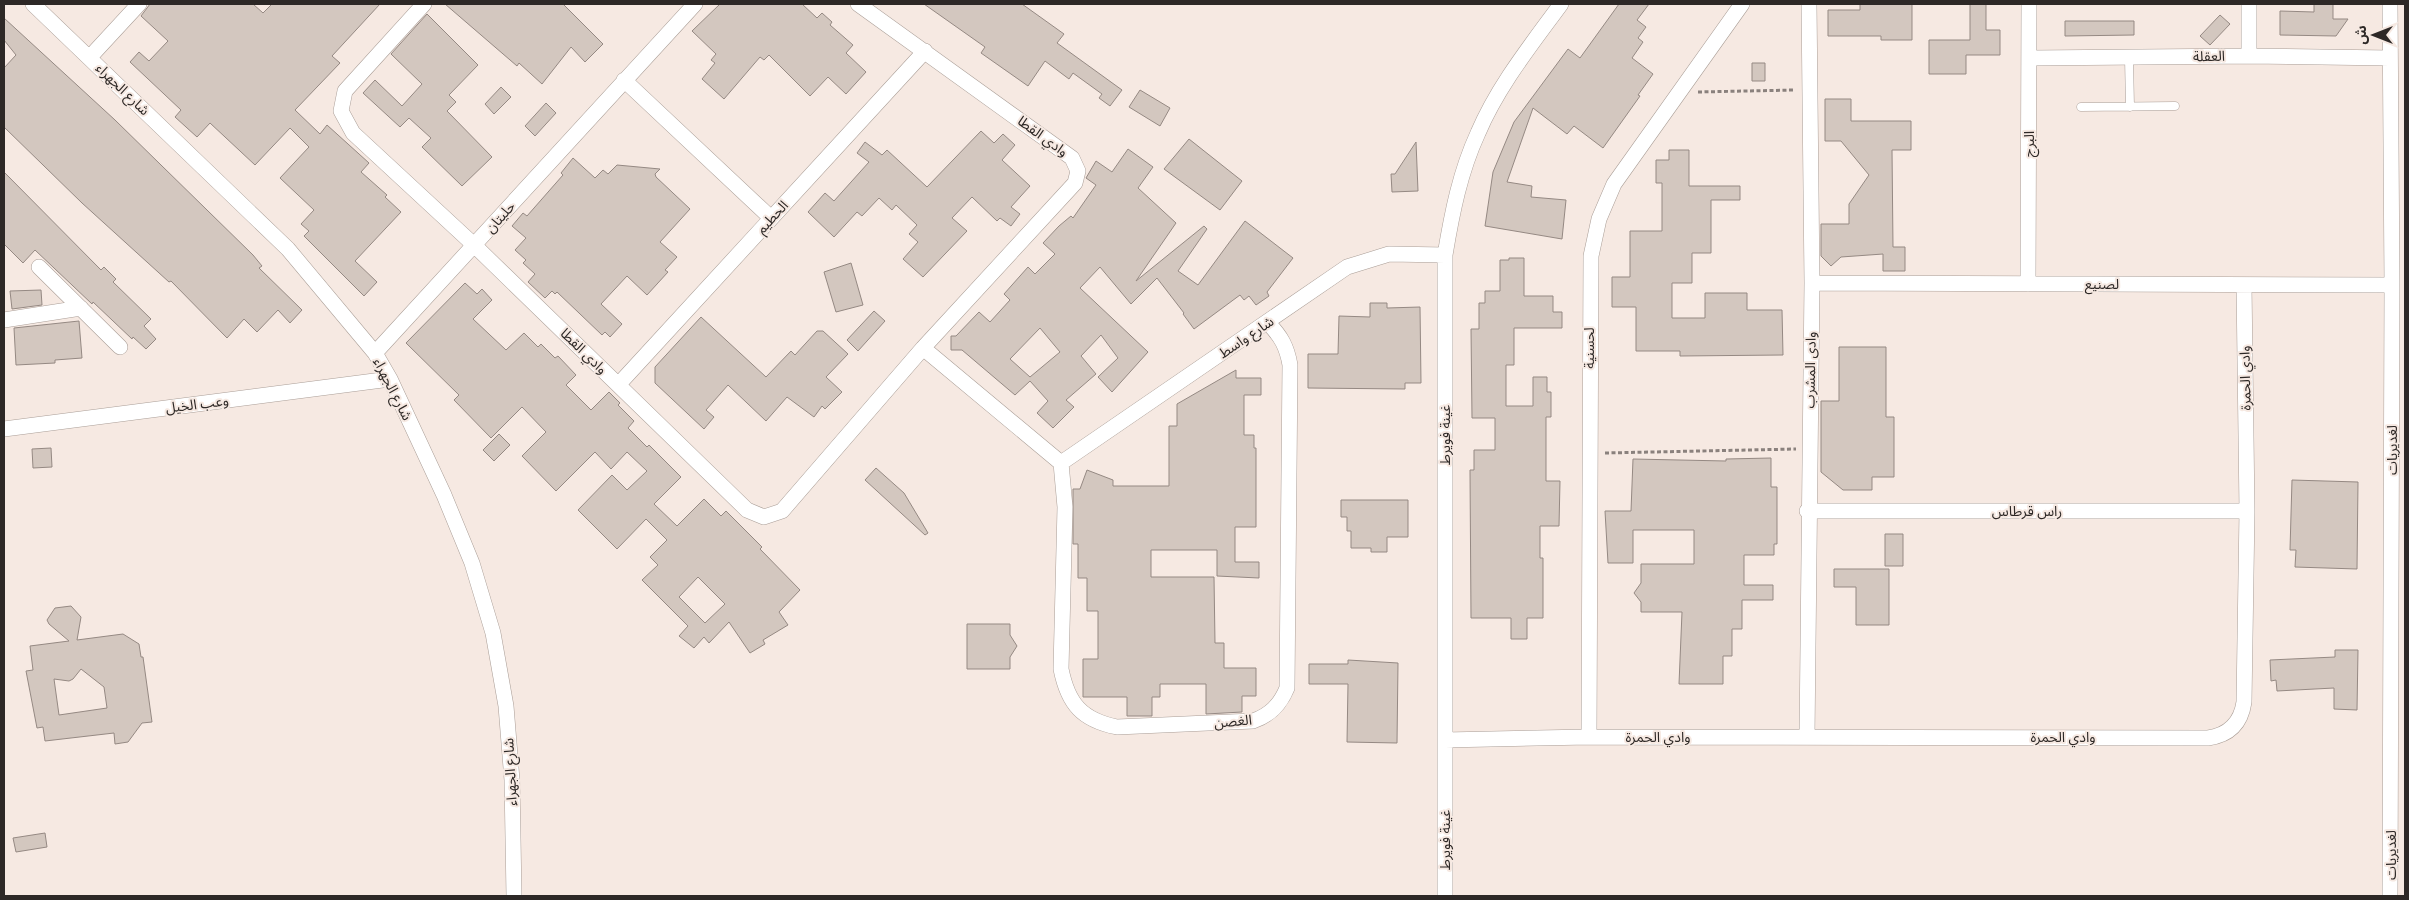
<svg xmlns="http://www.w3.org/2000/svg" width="2409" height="900" viewBox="0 0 2409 900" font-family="'Playfair Display','Noto Sans Arabic',serif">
	<rect width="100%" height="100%" fill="#f6e9e2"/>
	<path fill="#d3c7bf" stroke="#958983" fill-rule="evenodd" d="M150 4H253L263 13 272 4H380L332 56 340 63 295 110 320 134 327 125 369 163 361 172 387 195 385 197 401 212 355 261 377 282 364 296 304 236 309 231 301 224 314 210 280 178 309 147 290 128 255 165 210 123 197 137 175 117 181 110 130 62 139 52 149 61 168 41 141 16Z
		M445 4H563L603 44 585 62 571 47 542 84 519 63 517 66Z
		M720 4H802L817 18 822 13 832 22 830 25 853 45 846 53 866 72 846 94 828 77 810 96 769 55 764 60 760 57 724 99 702 79 715 63 711 60 716 54 692 31Z
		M924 4H1022L1064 34 1057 43 1122 90 1110 106 1099 98 1102 94 1073 73 1069 79 1045 61 1028 86 981 53 985 47Z
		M1619 4H1649L1637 20 1646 27 1638 38 1643 42 1632 58 1653 74 1638 95 1640 96 1603 148 1574 126 1567 134 1533 108 1507 182 1532 186 1531 197 1566 200 1562 239 1485 226 1493 172 1514 122 1568 49 1580 58Z
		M1860 4H1912V40H1881V36H1828V10H1860Z
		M1970 4H1986V30H2000V55H1966V74H1929V40H1970Z
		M2314 4H2333V19H2348L2336 36 2280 35V11L2314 12Z
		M427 14 478 65 449 95 456 102 447 111 492 157 462 186 422 147 431 138 409 118 400 127 363 93 375 80 402 106 422 84 391 54Z
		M2220 15 2230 24 2210 45 2200 36Z
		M4 18 115 120 253 255 262 266 259 268 302 310 290 323 278 310 257 332 244 319 227 338 171 281 169 282 82 203 4 127V68L16 55 4 40Z
		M2065 21H2134V35L2065 36Z
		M1752 63H1765V81H1752Z
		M501 87 511 97 494 114 485 104Z
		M1140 90 1170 108 1160 126 1129 107Z
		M1825 99H1851V121H1911V150H1892L1893 247H1905V271H1883V254L1841 257 1831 266 1821 256V224H1849V204L1869 175 1841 141H1825Z
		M546 103 556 113 535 136 525 126Z
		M981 131 994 143 1003 134 1015 145 1002 160 1030 186 1011 207 1020 214 1011 226 1000 218 997 221 972 197 952 218 967 231 923 277 903 259 918 242 909 234 917 225 896 205 892 210 879 198 862 216 857 212 834 237 808 212 825 193 834 201 869 162 857 153 865 142 882 155 887 150 927 187Z
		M1189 139 1242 181 1220 210 1164 169Z
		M1416 142 1418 191 1392 192 1391 174H1395Z
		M1128 149 1153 167 1138 188 1176 223 1136 281 1204 226 1207 229 1178 271 1198 285 1245 221 1293 258 1267 292 1269 296 1256 305 1249 296 1244 300 1240 295 1194 329 1183 314 1184 313 1157 278 1131 304 1100 267 1080 288 1148 352 1112 392 1098 377 1118 358 1101 335 1081 356 1096 374 1066 400 1074 407 1053 428 1037 413 1048 401 1030 381 1015 395 962 350H951V336H956L979 312 990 322 1010 300 1004 294 1028 267 1035 274 1055 254 1043 243 1059 226 1071 216 1073 218 1096 185 1086 178 1096 161 1112 172ZM1040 328 1060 352 1030 377 1010 359Z
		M1669 150H1689V186H1740V200H1711V253H1692V283H1672V318H1705V293H1747V310H1782L1783 355 1680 356V351H1636V307H1612V277H1630V231H1662V183H1656V160H1669Z
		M573 158 595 178 603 170 608 174 617 165 660 169 655 174 656 177 690 209 660 242 677 257 665 270 668 272 647 295 627 276 601 304 622 324 610 337 605 332 602 335 557 292 555 294 552 291 545 298 528 282 535 274 523 263 526 260 515 250 526 238 512 226 523 213 527 216 563 175 561 173Z
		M4 172 101 270 104 267 116 279 113 282 151 319 144 326 156 339 146 349 133 337 132 339 93 302 92 304 35 250 23 263 4 244Z
		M1509 258H1524V296H1553V312H1562V328H1514V365H1506V406H1533V377H1547V392H1551V417H1546V481H1560L1559 526H1540V558H1543V618H1527V639H1511V618H1471L1470 470H1474V450H1495V418H1472L1471 329H1479V303H1485V291H1500V260H1509Z
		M851 263 863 305 836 312 824 272Z
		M465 283 477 294 482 289 492 300 473 319 506 350 524 333 538 347 541 344 555 358 558 356 576 375 566 385 591 410 609 392 620 403 618 405 634 421 628 428 647 447 649 445 681 477 654 504 677 526 704 499 721 516 726 511 762 547 760 549 800 590 779 612 788 625 763 640 765 644 750 653 729 622 709 643 704 637 694 648 679 636 688 626 642 580 658 565 650 557 667 540 646 519 617 549 578 510 612 475 627 490 647 471 627 452 611 469 595 452 556 491 522 456 546 432 522 407 491 438 454 400 459 395 406 343ZM698 577 725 604 705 623 679 597Z
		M41 290 42 305 12 309 10 291Z
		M1370 303H1387V308L1420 307 1421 383H1405V389L1308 388V354H1338L1339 316 1370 317Z
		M874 311 885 321 858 351 847 340Z
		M701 317 766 377 791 351 795 355 817 331H823L848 354 826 377 842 392 825 409 822 406 814 417 787 397 766 421 728 385 706 410 714 417 704 429 655 383V367Z
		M79 321 82 358 55 360V363L16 365 14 328Z
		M1839 347H1886V417H1894V477H1872V490H1843L1821 472V401H1839Z
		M1236 370V378H1261V395H1244V435H1254V448H1256V527H1235V562H1259V578L1217 576V550H1151V577H1214L1215 643H1224V668H1256V696H1242V712L1206 714V684H1160V697H1152V716H1127V697H1083V659H1098V611H1087V578H1078V544H1073V489H1080L1087 470 1113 480V486H1169V426H1177V404Z
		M499 434 510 445 494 461 483 450Z
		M51 448 52 467 33 468 32 449Z
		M1771 458V487H1777V544H1774V555H1744V585H1773V600H1742V629H1732V656H1723V684H1679L1682 612H1641V602L1634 593 1641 583V564H1694V530H1633V563H1608L1605 511H1631L1633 459 1726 461V459Z
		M876 468 904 493 928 533 925 535 865 480Z
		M2292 480 2358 482 2357 569 2295 567 2296 550H2290Z
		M1341 500H1408V537H1387V552H1371V548H1351V531H1347V517H1341Z
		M1885 534H1903V566H1885Z
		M1834 569H1889V625H1856V587H1834Z
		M71 606 81 617 77 640 123 634 139 644 141 657H143L152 722 142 723 128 742 115 744 114 733 45 741 43 727 37 728 26 671 33 670 30 646 69 641 49 624 47 620 55 608ZM81 669 104 687 107 708 59 715 54 679 69 681 73 679Z
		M967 624H1010V635L1017 646 1010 657V669H967Z
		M2335 650H2358L2357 710 2334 709V688L2277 691 2276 680 2271 681 2270 660 2335 657Z
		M1348 660 1398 663 1397 743 1347 742 1348 684H1309V664H1348Z
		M45 833 47 847 16 852 13 838Z"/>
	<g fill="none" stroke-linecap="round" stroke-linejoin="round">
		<defs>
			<path id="service" d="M2129 58 2130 107
				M2081 107 2175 106"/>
			<path id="minor" d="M33 4 288 249 375 353 390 379 444 495 472 563 493 633 506 706 512 780 514 896
				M424 4 345 91 341 111 353 133 474 245 747 510 764 517 782 511 923 348 1075 183 1078 171 1072 158 858 4
				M2249 4V56
				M2390 4 2392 285 2390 896
				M90 57 139 4
				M2029 58 2249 56 2390 58
				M624 80 771 218
				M39 267 120 347
				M1812 283 2392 285
				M2028 284 2029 4
				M4 320 81 308
				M923 348 1061 463
				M375 353 695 4
				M619 384 925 51
				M4 429 390 379
				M1061 463 1065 507 1061 669C1068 704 1082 720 1117 727L1253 721C1270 715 1280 705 1287 688L1290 365C1287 347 1281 336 1268 323
				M1061 463 1347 267 1389 254 1445 255
				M1807 511H2247
				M1589 737 1591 256 1599 219 1614 184 1742 4
				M1807 737 1812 283 1809 4
				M1445 740 1589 737 2208 738C2229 735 2241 723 2244 702L2247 511 2244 285
				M1445 896V255C1452 213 1460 172 1478 133 1498 86 1531 45 1561 4"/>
		</defs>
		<use href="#service" stroke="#aa9e97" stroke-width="9"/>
		<use href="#minor" stroke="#aa9e97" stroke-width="16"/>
		<path stroke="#8a817d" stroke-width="3" stroke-dasharray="4 2.5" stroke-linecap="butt" d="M1698 92 1794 90
			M1605 453 1796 449"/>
		<use href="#service" stroke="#fff" stroke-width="8"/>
		<use href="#minor" stroke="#fff" stroke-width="15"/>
	</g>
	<g text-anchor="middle" stroke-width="4" stroke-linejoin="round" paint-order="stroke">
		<g font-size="14" fill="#2d2826" stroke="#f6e9e2">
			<text transform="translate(2209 56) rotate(-1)" y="5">العقلة</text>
			<text transform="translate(123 89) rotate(44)" y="5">شارع الجهراء</text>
			<text transform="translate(1043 136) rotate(36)" y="5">وادي القطا</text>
			<text transform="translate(2029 144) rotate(-90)" y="5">البرج</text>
			<text transform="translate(500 217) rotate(-48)" y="5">حليتان</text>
			<text transform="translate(772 217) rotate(-47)" y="5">الحطيم</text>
			<text x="2102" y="289">لصنيع</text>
			<text transform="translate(1246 337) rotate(-34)" y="5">شارع واسط</text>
			<text transform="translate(1589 348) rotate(-90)" y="5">لحسنية</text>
			<text transform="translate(584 351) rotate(44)" y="5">وادي القطا</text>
			<text transform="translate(1810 370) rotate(-89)" y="5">وادى المشرب</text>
			<text transform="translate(2245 378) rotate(-91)" y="5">وادي الحمرة</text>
			<text transform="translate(393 389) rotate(63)" y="5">شارع الجهراء</text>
			<text transform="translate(197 404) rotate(-7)" y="5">وعب الخيل</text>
			<text transform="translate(1445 435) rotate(-90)" y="5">غينة فويرط</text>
			<text transform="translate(2392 450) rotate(-90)" y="5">لغديريات</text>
			<text x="2027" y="516">راس قرطاس</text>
			<text transform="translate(1233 721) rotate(-5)" y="5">الغصن</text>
			<text x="1658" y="742">وادي الحمرة</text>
			<text x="2063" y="742">وادي الحمرة</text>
			<text transform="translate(510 772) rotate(-93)" y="5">شارع الجهراء</text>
			<text transform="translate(1445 840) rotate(-90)" y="5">غينة فويرط</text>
			<text transform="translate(2391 855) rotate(-90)" y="5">لغديريات</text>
		</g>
	</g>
	<rect width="2409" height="900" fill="none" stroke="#2d2826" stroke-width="10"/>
	<g transform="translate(2374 35) rotate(270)" stroke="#f6e9e2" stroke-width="4" paint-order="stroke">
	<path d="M0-4L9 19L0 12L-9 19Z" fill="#2d2826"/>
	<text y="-8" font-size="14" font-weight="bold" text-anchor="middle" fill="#2d2826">ش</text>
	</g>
</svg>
